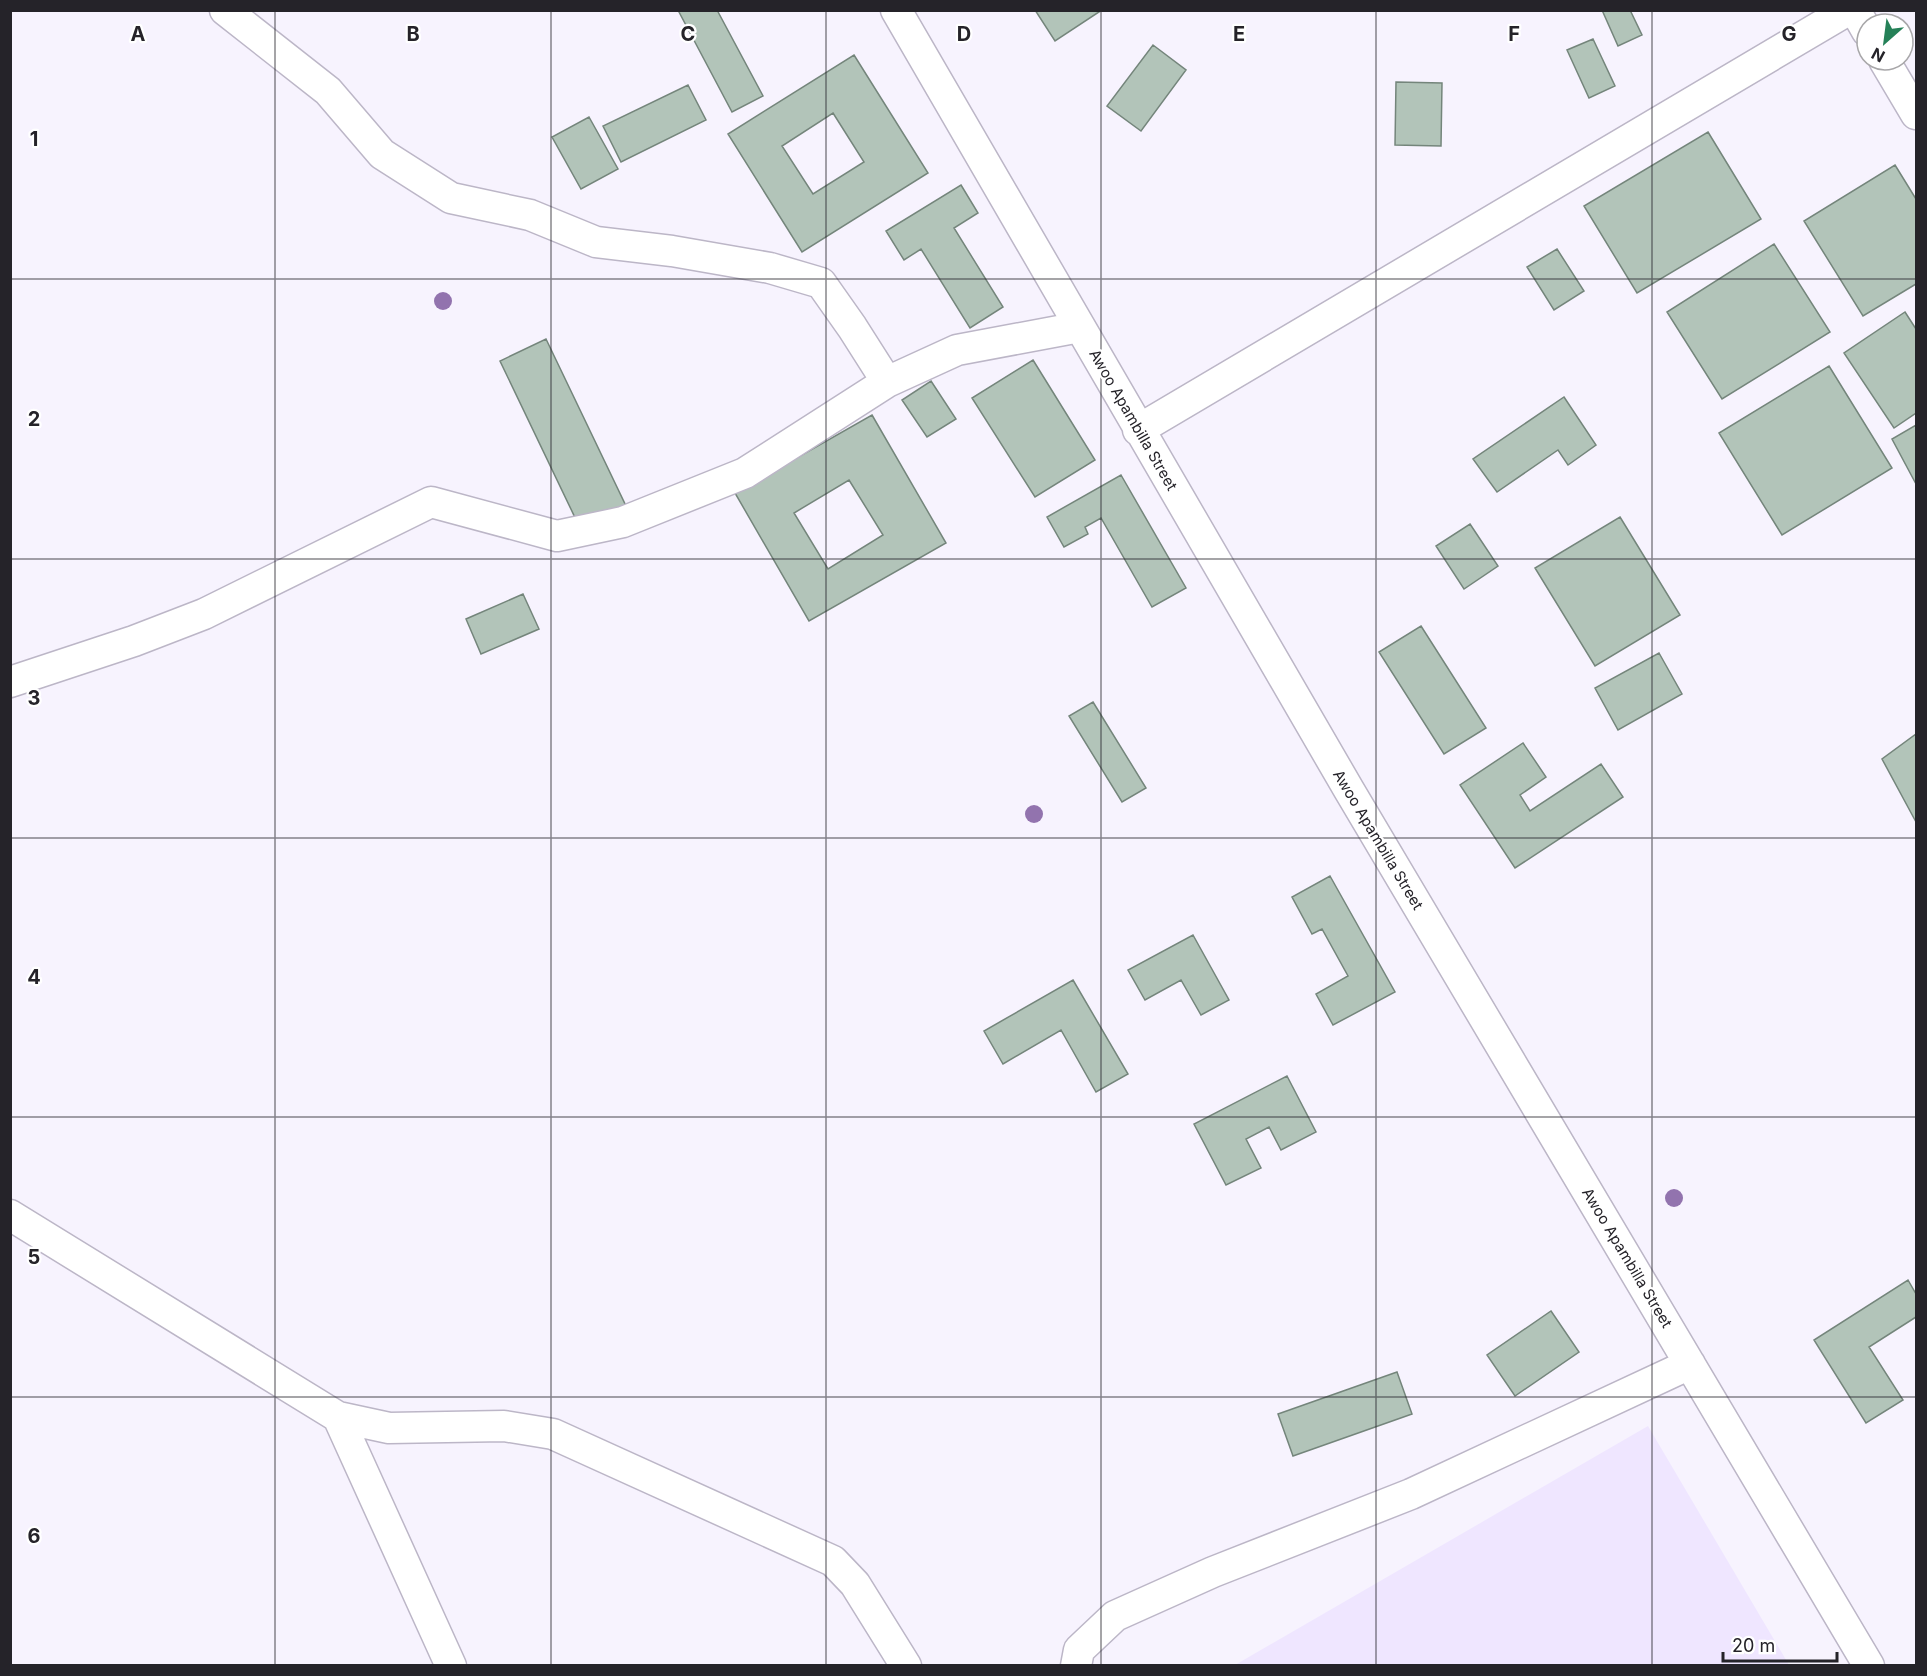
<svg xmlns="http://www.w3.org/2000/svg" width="1927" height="1676" viewBox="0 0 1927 1676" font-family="Inter,sans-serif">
	<rect width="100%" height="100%" fill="#f7f3fe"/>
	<path fill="#efe6ff" d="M1648 1426 1789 1665H1235Z"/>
	<path fill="#b2c4b9" stroke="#74857b" stroke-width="1.5" fill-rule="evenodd" d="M682 10H717L763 96 732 112 679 12Z
		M1035 10H1102L1055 41Z
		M1602 10H1630L1642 35 1618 46Z
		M1593 39 1615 86 1589 98 1567 50Z
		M1153 45 1186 70 1141 131 1107 106Z
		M854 55 928 173 802 252 728 134ZM833 113 864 162 813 194 782 146Z
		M1396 82 1442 83 1441 146 1395 145Z
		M688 85 706 120 621 162 603 126Z
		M589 117 618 169 581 189 552 137Z
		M1708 132 1761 219 1637 293 1584 206Z
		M1895 165 1916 199V284L1863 316 1804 221Z
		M961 185 978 213 954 228 1003 307 970 328 921 249 904 260 886 231Z
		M1774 244 1830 332 1722 399 1667 312Z
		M1557 249 1584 291 1554 310 1527 267Z
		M1905 312 1916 329V413L1894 428 1844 353Z
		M546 339 626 506 580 528 500 361Z
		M1033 360 1095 460 1035 497 972 398Z
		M1829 366 1892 468 1782 535 1719 433Z
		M931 381 956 419 927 437 902 400Z
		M1564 397 1596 445 1568 465 1558 450 1497 492 1473 459Z
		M872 415 946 543 809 621 735 493ZM849 480 883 535 828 569 794 513Z
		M1916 425V484L1892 439Z
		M1121 475 1186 588 1152 607 1101 518 1085 527 1088 534 1064 547 1047 517Z
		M1620 517 1680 615 1595 666 1535 568Z
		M1470 524 1498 566 1464 589 1436 546Z
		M523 594 539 629 481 654 466 619Z
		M1421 626 1486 728 1444 754 1379 652Z
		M1659 653 1682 694 1618 730 1595 688Z
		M1093 702 1146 788 1122 802 1069 716Z
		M1916 734V822L1882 759Z
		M1523 743 1546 777 1520 795 1530 811 1601 764 1623 797 1515 868 1460 785Z
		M1330 876 1395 992 1333 1025 1316 994 1348 976 1322 929 1312 934 1292 897Z
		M1193 935 1229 1000 1201 1015 1181 980 1145 1000 1128 970Z
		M1073 980 1128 1074 1096 1092 1061 1030 1003 1064 984 1031Z
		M1287 1076 1316 1132 1281 1150 1269 1127 1246 1139 1261 1168 1226 1185 1194 1124Z
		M1908 1280 1916 1294V1317L1869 1347 1903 1400 1866 1423 1814 1340Z
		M1551 1311 1579 1352 1515 1396 1487 1355Z
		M1397 1372 1412 1414 1293 1456 1278 1414Z"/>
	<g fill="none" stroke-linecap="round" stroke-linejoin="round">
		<defs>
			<path id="minor" d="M225 10 328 91 382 154 451 198 530 215 596 242 672 251 770 268 821 283 852 327 887 382 957 350 1080 327
				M896 10 1349 790 1869 1666
				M1855 10 1867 31
				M1884 60 1916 114
				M1138 430 1848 10
				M10 682 134 641 204 614 431 502 557 536 623 522 745 473 887 382
				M10 1215 338 1417 389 1428 504 1426 553 1434 833 1561 855 1584 906 1666
				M338 1417 451 1666
				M1076 1666 1079 1650 1115 1616 1213 1572 1411 1494 1690 1364"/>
		</defs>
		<use href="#minor" stroke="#bcb6c7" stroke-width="33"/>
		<use href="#minor" stroke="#fff" stroke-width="30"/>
	</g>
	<g fill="#9273ae">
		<circle cx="443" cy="301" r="9"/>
		<circle cx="1034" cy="814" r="9"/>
		<circle cx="1674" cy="1198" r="9"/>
	</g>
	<path fill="none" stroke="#252329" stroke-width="1.5" stroke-opacity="0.55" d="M275 10V1666M551 10V1666M826 10V1666M1101 10V1666M1376 10V1666M1652 10V1666M10 279H1916M10 559H1916M10 838H1916M10 1117H1916M10 1397H1916"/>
	<g text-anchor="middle" stroke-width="4.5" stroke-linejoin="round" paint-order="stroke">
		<g font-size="15" fill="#252329" stroke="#fff">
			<text transform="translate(1133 420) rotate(60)" y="5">Awoo Apambilla Street</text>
			<text transform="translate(1378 840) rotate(59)" y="5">Awoo Apambilla Street</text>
			<text transform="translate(1627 1258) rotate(59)" y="5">Awoo Apambilla Street</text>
		</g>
	</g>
	<g font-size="20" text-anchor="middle" font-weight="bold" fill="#252329" stroke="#fff" stroke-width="4.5" stroke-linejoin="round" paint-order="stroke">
		<text x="138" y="41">A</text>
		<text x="413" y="41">B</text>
		<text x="688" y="41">C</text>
		<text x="964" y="41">D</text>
		<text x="1239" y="41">E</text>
		<text x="1514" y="41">F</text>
		<text x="1789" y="41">G</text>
		<text x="34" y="146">1</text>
		<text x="34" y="426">2</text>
		<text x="34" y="705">3</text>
		<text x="34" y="984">4</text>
		<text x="34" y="1264">5</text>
		<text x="34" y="1543">6</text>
	</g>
	<rect width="1927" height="1676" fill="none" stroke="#252329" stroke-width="24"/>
	<g transform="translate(1885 42) rotate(208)"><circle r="28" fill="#ffffff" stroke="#a8a7a9" stroke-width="1.5"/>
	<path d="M0-4.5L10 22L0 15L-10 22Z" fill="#258158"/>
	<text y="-9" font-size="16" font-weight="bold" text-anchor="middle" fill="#252329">N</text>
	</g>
	<path d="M1723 1652v9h114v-9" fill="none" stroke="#252329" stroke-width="3"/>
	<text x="1732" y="1652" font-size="18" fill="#252329" stroke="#ffffff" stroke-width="4.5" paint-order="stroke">20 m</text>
</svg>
